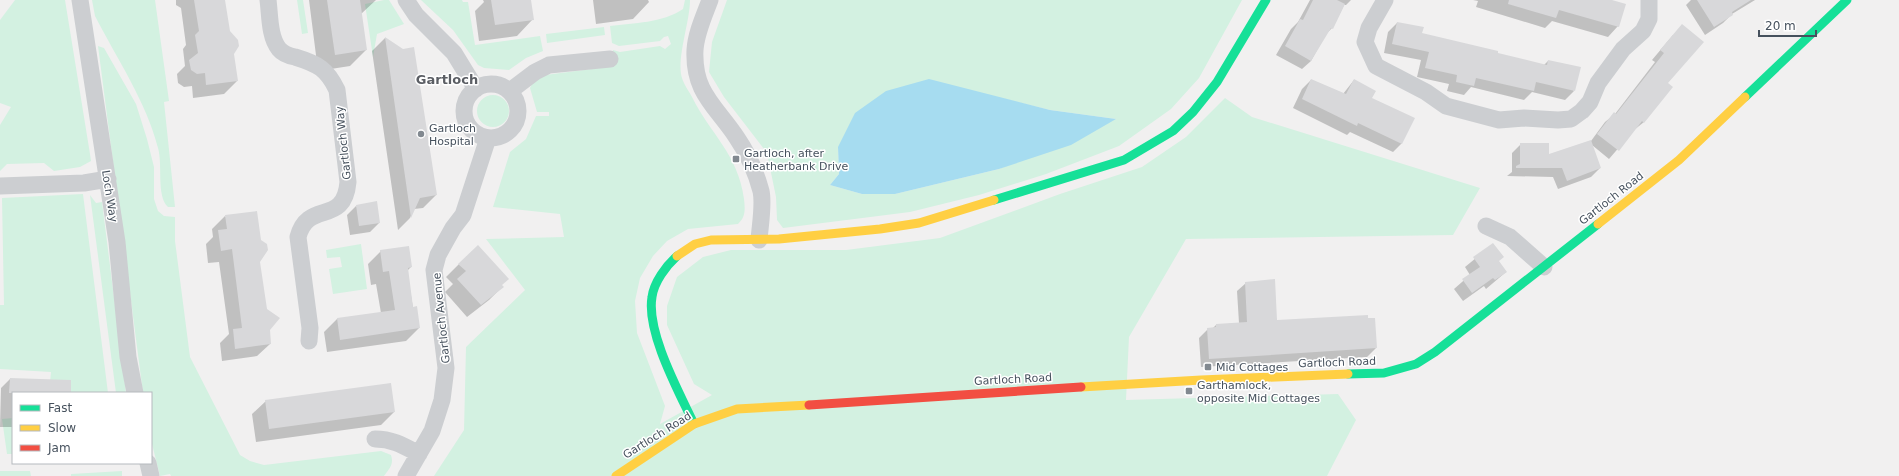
<svg xmlns="http://www.w3.org/2000/svg" width="1899" height="476" viewBox="0 0 1899 476" font-family="'DejaVu Sans',sans-serif">
	<rect width="100%" height="100%" fill="#f1f0f0"/>
	<path fill="#d3f1e1" fill-rule="evenodd" d="M15 0H65L90 154 91 161 80 167 54 171 44 163 7 164 0 171V125L11 107 0 103V20Z
		M92 0H155L169 101 164 102 175 207H168C156 196 163 165 158 148 146 101 117 59 95 16Z
		M297 0H303L308 33 302 34Z
		M384 0H389L404 24 377 34 373 57 365 4Z
		M421 0H462L463 2H468L475 45 540 36 543 51 526 58 509 70 484 68 478 65 453 30Z
		M685 0H690C690 22 676 59 682 78 684 85 689 91 692 97 711 135 738 154 744 199 745 209 746 217 738 224L688 229 667 241 653 256 640 278 635 301 637 333 665 406 660 424 712 395 694 384 667 325V306L677 277 703 257 731 250H846L940 238 1060 194 1142 167 1186 137 1225 98 1252 117 1480 188 1453 235 1186 239 1129 337 1126 400 1338 394 1356 420 1327 476H434L464 430 466 347 525 290 486 239 564 237 560 214 493 207 510 152 526 139 536 116H549V112H537L530 88 535 78 545 75 615 66 613 50 620 52 660 46 665 49 671 44 668 36 664 37 660 41 619 46 612 43 610 26C634 23 662 23 683 9Z
		M727 0H1242L1199 78 1171 109 1119 146 1046 174 979 195 910 212 783 228 777 220 776 197 767 153 724 97 709 72 712 42ZM1001 98 1050 110 1116 119 999 169 895 194H862L830 185 839 174 838 147Z
		M604 27 605 35 547 43 546 34Z
		M98 46 104 48 136 104 147 139 154 167V199L158 211 164 216 175 217V241L190 357 240 455 250 461 264 465 381 451 391 455C394 464 390 468 384 476H171L170 474 160 476 151 440V393H143Z
		M477 111a16 16 0 1 1 32 0a16 16 0 1 1-32 0Z
		M83 194 108 393H49L51 372 0 369V305H4L2 198Z
		M90 195 96 203 102 202 126 393H116Z
		M361 244 367 289 333 294 329 269 342 267 340 257 327 258 326 250Z
		M13 418V454H7L2 419Z
		M0 471H30L31 476H0Z
		M122 471V476H71V474Z"/>
	<path fill="#a6dcf0" d="M929 79 1050 110 1116 119 1071 145 999 169 895 194H862L830 185 839 174 838 147 855 113 886 91Z"/>
	<path fill="#0003" d="M176 0H224L237 81 224 94 193 98 192 86 184 87 178 83 177 74 185 66 183 49 186 45 181 8 176 5Z
		M309 0H376L361 14 366 50 350 66 318 71Z
		M483 0H530L533 19 517 36 479 41 475 11 484 2Z
		M593 0H648L649 2 633 19 596 24Z
		M1351 0 1346 5H1344L1332 28 1326 34 1311 61 1302 69 1276 55 1291 29 1298 22 1310 0Z
		M1473 0H1608L1618 26 1608 37 1552 21 1545 28 1476 7 1478 1Z
		M1691 0H1755L1732 14 1723 23 1705 35 1686 5Z
		M1397 23 1421 34 1496 54 1544 65 1548 61 1574 91 1565 100 1532 92 1524 100 1471 87 1464 95 1447 91 1449 84 1417 77 1421 60 1384 53 1388 32Z
		M1673 35 1667 84 1644 122 1634 130 1609 159 1592 145 1600 168 1591 177 1558 189 1553 177 1507 176 1512 172V153L1521 144 1548 156 1591 141 1605 122 1615 114 1655 62 1652 60Z
		M385 38 403 50 436 195 423 208 414 209 410 218 398 230 372 51Z
		M1311 80 1343 94 1354 80 1371 98 1402 143 1393 152 1350 132 1347 135 1293 108 1302 89Z
		M356 206 379 223 370 232 350 235 347 215Z
		M225 216 259 262 270 344 257 356 222 361 220 343 229 334 219 262 208 263 206 244 213 237 212 229Z
		M1493 244 1498 261 1506 272 1486 289 1484 286 1463 301 1454 289 1470 275 1465 267Z
		M381 251 411 267 407 271 413 308 419 328 406 341 327 352 324 332 337 319 381 313 376 284 371 285 368 264Z
		M459 264 502 287 489 300 467 317 445 292 453 284 446 277Z
		M1246 283 1276 321 1376 348 1367 357 1201 367 1199 338 1208 329H1212L1216 325 1239 323 1237 291Z
		M10 379 48 393H13V427H0L1 388Z
		M266 401 394 412 381 425 256 442 252 414Z"/>
	<path fill="#d8d8da" d="M194 0H225L230 31 238 40 239 46 234 54 238 81 206 85 205 73 197 74 191 70 189 60 198 53 195 35 199 31Z
		M327 0H360L367 50 335 55Z
		M491 0H531L534 20 495 25Z
		M1313 0H1337L1345 4 1333 29 1331 28 1311 61 1285 46 1300 19 1303 20Z
		M1509 0H1612L1626 4 1619 27 1559 10 1556 18 1508 4Z
		M1697 0H1751L1732 12 1733 15 1714 27Z
		M1397 22 1424 27 1422 33 1498 51V53L1547 65 1548 60 1581 67 1575 91 1536 82 1534 91 1476 78 1474 86 1456 82 1457 75 1425 68 1429 52 1392 44Z
		M1682 24 1704 42 1668 83 1673 87 1644 123 1642 121 1619 151 1597 134 1614 112 1616 114 1664 53 1660 50Z
		M385 37 403 49 414 47 437 195 420 198 411 218Z
		M1311 79 1346 94 1354 79 1376 91 1372 98 1415 118 1402 144 1358 123 1357 126 1302 99Z
		M1591 140 1601 168 1567 181 1562 168H1516V166L1520 164V143H1549V154Z
		M377 201 380 223 359 226 356 205Z
		M257 211 261 240 267 244 268 250 260 262 267 309 280 318 270 330 271 344 235 349 233 329 242 328 232 249 221 251 218 230 227 229 225 215Z
		M1493 243 1504 257 1499 261 1507 272 1495 280 1493 278 1472 293 1462 279 1480 267 1473 257Z
		M478 245 509 279 502 285 504 287 481 305 457 279 466 271 458 264Z
		M409 246 412 267 408 268 413 307 417 306 420 328 340 340 337 318 395 310 389 271 383 272 380 250Z
		M1275 279 1277 320 1368 315V318H1375L1377 348 1209 359 1207 328 1216 327V324L1247 322 1245 282Z
		M10 378 71 380V393H9Z
		M391 383 395 412 269 429 265 400Z"/>
	<g fill="none" stroke-linecap="round" stroke-linejoin="round">
		<path stroke="#ccced1" stroke-width="17" d="M80 0 117 242 128 357 135 393
			M268 0C270 14 269 37 279 49 283 54 290 56 295 57 318 64 327 69 337 90L348 182C344 227 308 199 298 237L310 328 309 341
			M406 0 416 15 454 53 476 89
			M710 0C704 16 696 33 695 50 693 93 716 106 737 138 748 154 756 172 761 191 764 204 760 226 759 240
			M1385 0 1369 28 1365 42 1376 66 1426 92 1446 106 1499 120 1524 118 1558 120 1571 119 1582 111 1590 102 1598 83 1623 49 1643 31 1649 19V0
			M464 111a27 27 0 1 1 54 0a27 27 0 1 1-54 0Z
			M510 91 535 72 549 65 610 59
			M0 186 84 183 108 179
			M1486 226 1510 237 1544 267
			M375 439C393 439 404 446 419 454
			M148 463 151 476
			M406 476 432 431 442 400 446 368 434 270 438 255 453 228 463 215 488 138"/>
		<path stroke="#16e098" stroke-width="9" d="M1745 97 1847 0
			M994 200 1124 160 1173 131 1193 112 1217 82 1266 0
			M677 256C666 266 654 282 652 297 646 332 679 392 694 424
			M1348 374 1384 373 1416 364 1435 352 1598 224"/>
		<path stroke="#ffcf43" stroke-width="9" d="M1598 224 1679 160 1745 97
			M677 256 695 244 711 240 779 239 880 229 919 223 994 200
			M1081 387 1201 380 1348 374
			M616 476 694 424 737 409 809 405"/>
		<path stroke="#f24e42" stroke-width="9" d="M809 405 1081 387"/>
	</g>
	<g fill="#828990" stroke="#fff" stroke-width="1.5">
		<circle cx="421" cy="134" r="4"/>
		<rect x="732" y="155" width="8" height="8" rx="2"/>
		<rect x="1204" y="363" width="8" height="8" rx="2"/>
		<rect x="1185" y="387" width="8" height="8" rx="2"/>
	</g>
	<g text-anchor="middle" stroke-width="3" stroke-linejoin="round" paint-order="stroke">
		<g font-size="11" fill="#46515d" stroke="#fff" text-anchor="start">
			<text x="429" y="132">Gartloch<tspan x="429" dy="13">Hospital</tspan></text>
			<text x="744" y="157">Gartloch, after<tspan x="744" dy="13">Heatherbank Drive</tspan></text>
			<text x="1216" y="371">Mid Cottages</text>
			<text x="1197" y="389">Garthamlock,<tspan x="1197" dy="13">opposite Mid Cottages</tspan></text>
		</g>
		<g font-size="11" fill="#46515d" stroke="#fff">
			<text transform="translate(343 143) rotate(-96)" y="4">Gartloch Way</text>
			<text transform="translate(110 196) rotate(81)" y="4">Loch Way</text>
			<text transform="translate(1611 198) rotate(-38)" y="4">Gartloch Road</text>
			<text transform="translate(441 318) rotate(-96)" y="4">Gartloch Avenue</text>
			<text transform="translate(1337 362) rotate(-2)" y="4">Gartloch Road</text>
			<text transform="translate(1013 379) rotate(-3)" y="4">Gartloch Road</text>
			<text transform="translate(657 435) rotate(-32)" y="4">Gartloch Road</text>
		</g>
		<g font-size="13" font-weight="bold" fill="#5b5e64" stroke="#fff">
			<text x="447" y="84">Gartloch</text>
		</g>
	</g>
	<rect x="12" y="392" width="140" height="72" fill="#ffffff" stroke="#b5b9be"/>
	<rect x="20" y="405" width="20" height="6" fill="#16e098" stroke="#b5b9be"/>
	<text x="48" y="412" font-size="12" fill="#46515d">Fast</text>
	<rect x="20" y="425" width="20" height="6" fill="#ffcf43" stroke="#b5b9be"/>
	<text x="48" y="432" font-size="12" fill="#46515d">Slow</text>
	<rect x="20" y="445" width="20" height="6" fill="#f24e42" stroke="#b5b9be"/>
	<text x="48" y="452" font-size="12" fill="#46515d">Jam</text>
	<path d="M1759 30v6h57v-6" fill="none" stroke="#46515d" stroke-width="2"/>
	<text x="1765" y="30" font-size="12" fill="#46515d" stroke="#ffffff" stroke-width="3" paint-order="stroke">20 m</text>
</svg>
